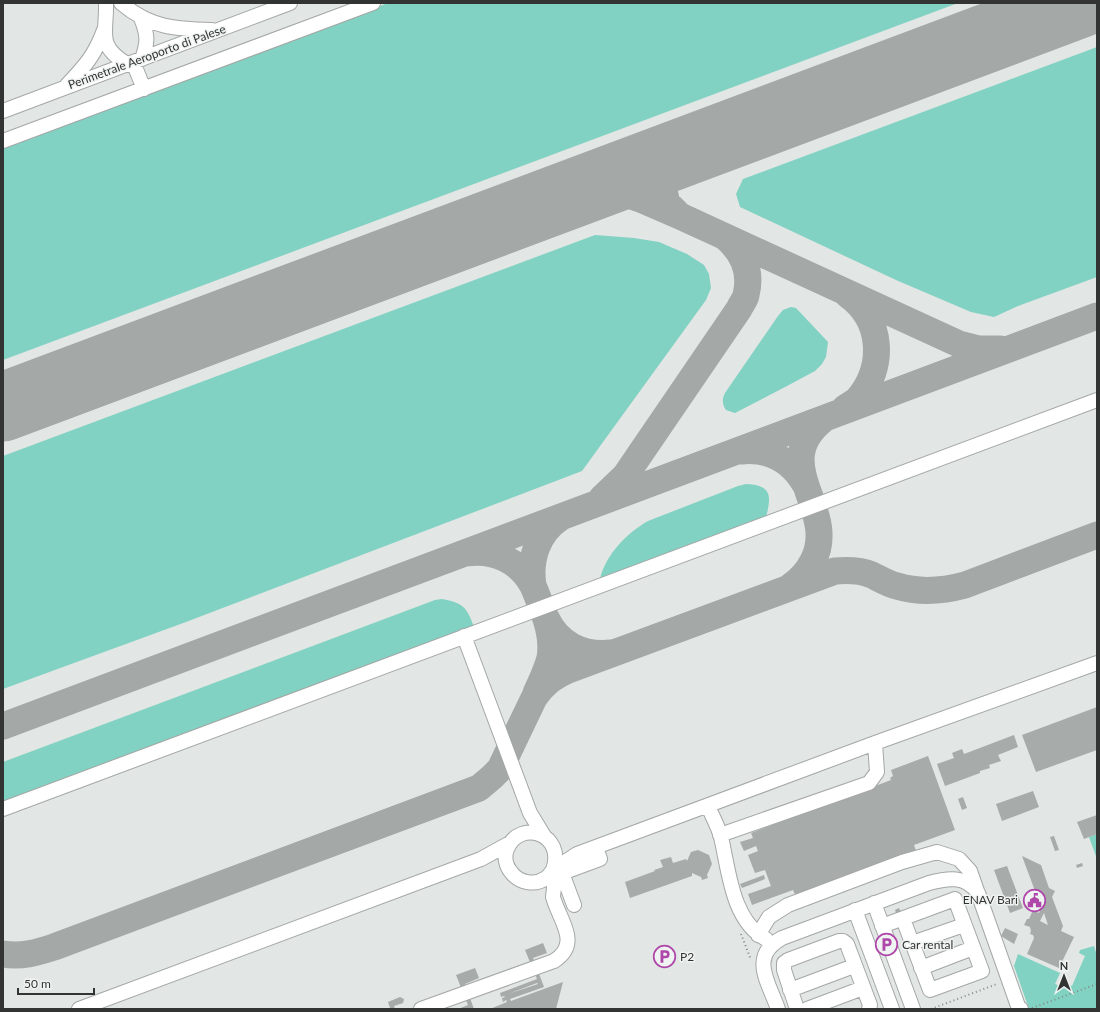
<svg xmlns="http://www.w3.org/2000/svg" width="1100" height="1012" viewBox="0 0 1100 1012" font-family="Lato,sans-serif">
	<rect width="100%" height="100%" fill="#e2e6e5"/>
	<path fill="#81d2c2" d="M388 3H958L3 360V147Z
		M1097 47V277L1018 306 994 317 971 312 896 280 740 207 736 194 743 179Z
		M595 235 634 238 659 242 687 254 704 265 709 274 711 288 706 300 582 471 186 622 3 689V456Z
		M791 307 796 308 828 342 826 357 822 364 815 371 787 386 735 413 726 410C722 404 722 399 725 393L778 316 783 310Z
		M746 484C771 485 772 495 766 517L600 579C606 554 627 533 648 521L738 486Z
		M442 599C463 603 467 607 474 627L3 803V762L435 600Z
		M1097 834V859L1089 837Z
		M1094 946 1097 956V1009H1029L1014 966 1018 954 1060 973 1055 984 1063 987 1065 983 1072 986 1085 956 1079 953 1080 950Z"/>
	<g fill="none" stroke-linecap="round" stroke-linejoin="round">
		<path stroke="#a4a8a7" stroke-width="27" d="M568 196 590 192 607 191 626 194 643 200 680 216 959 344 979 349H1000
			M680 216 667 203 663 188 665 174 674 161 690 150
			M845 408C849 405 854 403 858 399 885 367 883 320 848 295
			M741 451C769 448 791 460 805 484
			M602 498 625 476 739 309C741 304 745 300 746 295 752 271 743 252 725 237
			M467 553C494 549 519 561 532 584 536 591 538 600 542 607 548 624 553 640 550 658 547 670 541 682 536 693
			M533 586C529 560 537 533 560 518
			M791 586C801 579 808 571 813 561 840 509 765 464 825 418
			M546 618C558 644 582 656 611 653
			M3 726 1097 316
			M3 954C21 957 36 953 54 947L479 788 492 777 500 769 534 698C543 684 553 677 568 670L835 571C847 570 860 570 872 575 880 579 888 584 897 586 920 593 943 591 965 585L1097 535"/>
		<path stroke="#a4a8a7" stroke-width="69" d="M3 407 1081 3"/>
	</g>
	<path fill="#a7abaa" fill-rule="evenodd" d="M1097 707V750L1036 772 1022 735Z
		M1014 735 1018 747 998 755 1001 761 989 765 990 768 980 771V773L945 786 937 764 954 758 952 753 962 749 964 754Z
		M928 756 955 830 914 845 917 854 797 899 793 890 752 905 748 894 771 886 765 870 755 873 748 855 758 851 756 846 744 851 740 842 753 838 751 833 891 780 890 778 893 776 891 770Z
		M1033 791 1039 807 1002 821 996 804Z
		M963 797 967 808 962 810 958 799Z
		M1097 815V834L1084 839 1077 822Z
		M1054 836 1059 850 1055 851 1050 837Z
		M698 850 709 855 712 864 707 875 708 878 702 880 701 877 692 873V876L630 898 625 882 655 871 654 870 663 867 660 860 671 857 673 863 686 859 687 861 691 852Z
		M1022 856 1041 865 1049 888 1055 891 1052 897 1063 926 1061 931 1074 937 1059 968 1027 954 1034 938 1033 935 1030 934 1031 931 1030 927 1024 925 1027 919H1029L1033 910 1039 913 1041 907ZM1044 913 1048 925 1040 921Z
		M1082 863 1083 866 1077 868 1076 865Z
		M1007 866 1023 908 1010 913 994 870Z
		M764 875 765 879 742 888 740 884Z
		M899 908 902 914 897 916 895 910Z
		M1005 928 1018 934 1014 944 1001 936Z
		M543 943 547 953 533 958 544 987 510 999 511 1001 563 982 556 1009H490L507 1002 506 1000 503 1002 502 998 505 997 504 996 501 997 500 993 537 979 525 950ZM537 983 538 984 508 994Z
		M475 968 479 978 465 984 474 1009H458L468 1005 456 975Z
		M400 997 404 999 403 1003 394 1006 395 1009 390 1008 388 1002Z"/>
	<g fill="none" stroke-linecap="round" stroke-linejoin="round">
		<defs>
			<path id="minor" d="M106 3C107 33 96 45 127 64
				M121 3C150 28 176 29 212 30
				M141 18C148 35 148 42 142 59
				M133 62 144 89
				M67 85C85 66 95 55 104 30
				M3 111 290 3
				M3 141 373 3
				M464 636 530 813 544 836
				M708 806C712 816 718 826 721 837 729 871 732 921 766 939
				M3 809 1097 400
				M720 835 869 783 877 772 875 743
				M553 870C566 834 520 818 507 849 504 857 506 866 511 872 519 883 535 886 546 878 549 876 551 872 554 869 561 864 570 859 577 854L875 743 1097 663
				M874 903 913 1009H912
				M574 905 562 873 600 859 596 848
				M855 910 892 1009
				M882 926 955 899 982 971 930 990 903 919
				M758 935 769 917 788 905 902 862 937 852 959 859 970 871 977 891
				M912 943 964 925
				M921 968 973 948
				M790 990 854 966
				M79 1009 481 859 510 843
				M421 1009 554 961C582 943 559 920 553 897 553 894 554 891 554 887 554 882 553 877 552 872
				M778 1009C768 981 749 956 782 938L929 883C947 878 966 875 978 893L1018 1006 1021 1009
				M797 1009 784 970V963L788 960 839 941H843L847 944 870 1005 869 1009
				M807 1009 863 988"/>
		</defs>
		<use href="#minor" stroke="#a3a7a6" stroke-width="16"/>
		<path stroke="#878a89" stroke-width="2" stroke-dasharray="1 3" stroke-linecap="butt" d="M741 934 751 960
			M1032 1008 1097 984
			M931 1009 997 984"/>
		<use href="#minor" stroke="#fff" stroke-width="14"/>
	</g>
	<defs>
		<symbol id="civic-ring" viewBox="-11 -11 22 22"><circle r="9.5" fill="#eff3f2" stroke="#af46a9" stroke-width="1.5"/><path d="M-.6-6.5H3V-4.5H.6V-3L4-1V1h2V6H-6V1h2V-1L-.6-3ZM-1.2 2.5V6h2.4V2.5Z" fill="#af46a9"/></symbol>
		<symbol id="parking-ring" viewBox="-11 -11 22 22"><circle r="9.5" fill="#eff3f2" stroke="#af46a9" stroke-width="1.5"/><path d="M-3.5-5.5H1a3.5 3.5 0 0 1 0 7H-1V5.5H-3.5ZM-1-3.4V-.6H.8a1.4 1.4 0 0 0 0-2.8Z" fill="#af46a9"/></symbol>
	</defs>
	<g fill-rule="evenodd">
		<use href="#civic-ring" x="1022" y="888" width="25" height="25"/>
		<use href="#parking-ring" x="874" y="932" width="25" height="25"/>
		<use href="#parking-ring" x="652" y="944" width="25" height="25"/>
	</g>
	<g text-anchor="middle" stroke-width="3" stroke-linejoin="round" paint-order="stroke">
		<g font-size="12" fill="#323434" stroke="#eff3f2">
			<text transform="translate(147 57) rotate(-20)" y="4">Perimetrale Aeroporto di Palese</text>
		</g>
		<g font-size="12" fill="#323434" stroke="#eff3f2" text-anchor="start">
			<text x="1018" y="904" text-anchor="end">ENAV Bari</text>
			<text x="902" y="949">Car rental</text>
			<text x="680" y="961">P2</text>
		</g>
	</g>
	<rect width="1100" height="1012" fill="none" stroke="#323434" stroke-width="8"/>
	<g transform="translate(1064 976)" stroke="#eff3f2" stroke-width="3" paint-order="stroke">
	<path d="M0-3L7 15L0 10L-7 15Z" fill="#323434"/>
	<text y="-6" font-size="11" font-weight="bold" text-anchor="middle" fill="#323434">N</text>
	</g>
	<path d="M18 988v6h76v-6" fill="none" stroke="#323434" stroke-width="2"/>
	<text x="24" y="988" font-size="12" fill="#323434" stroke="#eff3f2" stroke-width="3" paint-order="stroke">50 m</text>
</svg>
